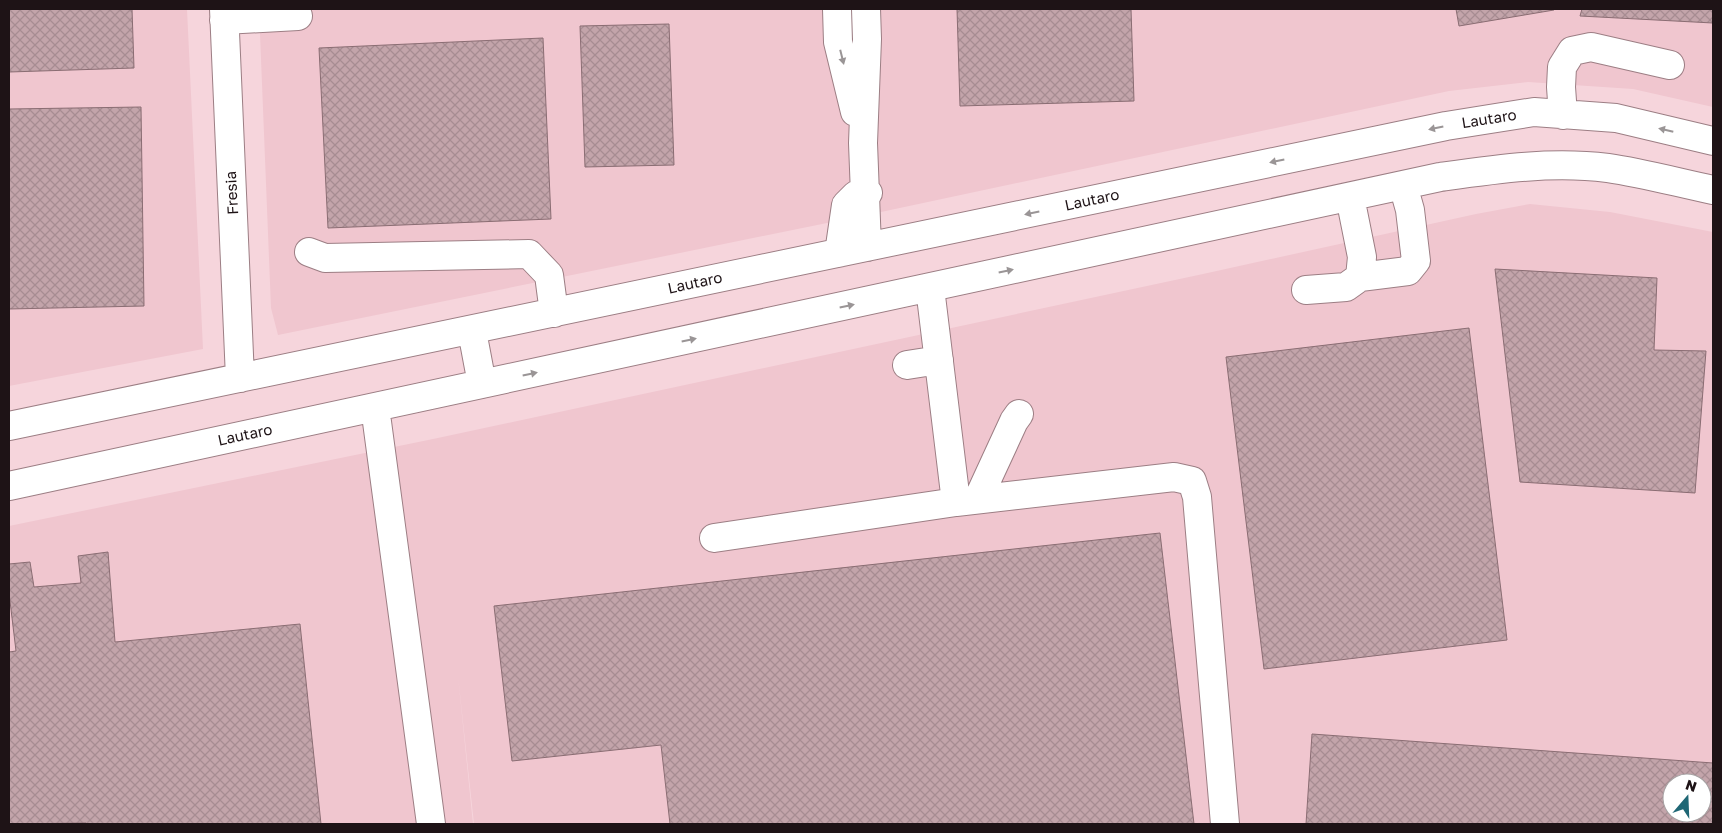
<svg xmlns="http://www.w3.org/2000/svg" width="1722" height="833" viewBox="0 0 1722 833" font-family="'Golos Text',sans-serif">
	<defs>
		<pattern id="building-cross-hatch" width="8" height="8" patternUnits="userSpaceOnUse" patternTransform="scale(1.25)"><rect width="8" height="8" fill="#c3a4aa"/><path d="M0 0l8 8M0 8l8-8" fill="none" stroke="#a78c92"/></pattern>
	</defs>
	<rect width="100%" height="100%" fill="#f6d5dc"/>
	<path fill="#f0c6cf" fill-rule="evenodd" d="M9 9H187L203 349 9 386Z
		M259 9H1713V107L1633 89 1528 82 1449 91 881 212 278 335 271 308Z
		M1530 204 1610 212 1713 232V824H474L458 676 473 824H9V526L433 439 1203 274 1476 214ZM1672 783H1702V813H1672Z"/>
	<path fill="url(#building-cross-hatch)" stroke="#8a6d73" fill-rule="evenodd" d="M9 9H132L134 68 9 72Z
		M957 9H1131L1134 101 960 106Z
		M1456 9H1553L1554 10 1459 26Z
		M1582 9H1713V23L1580 16Z
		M669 24 674 165 585 167 580 26Z
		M543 38 551 219 328 228 319 48Z
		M141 107 144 306 9 309V109Z
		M1495 269 1657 278 1654 350 1706 351 1695 493 1520 482Z
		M1469 328 1507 640 1264 669 1226 357Z
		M1160 533 1194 824H670L661 745 512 761 494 606Z
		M108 552 115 642 300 624 321 824H86V823L9 824V652L16 651 9 593V564L30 562 34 587 81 583 78 556Z
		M1312 734 1713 763V824H1306ZM1672 783H1702V813H1672Z"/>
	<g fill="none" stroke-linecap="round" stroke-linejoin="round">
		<defs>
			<path id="minor" d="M224 9 240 378
				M837 9 838 42 855 112
				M866 9 867 39 863 143 867 247
				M224 20 298 16
				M1563 115 1561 87 1562 67 1572 51 1591 47 1670 65
				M309 252 325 258 529 254 549 275 554 313
				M839 253 846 205 856 195 868 193
				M1360 277 1408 271 1416 261 1410 210 1403 185
				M930 288 956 502
				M1306 290 1346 287 1360 277 1362 257 1350 197
				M472 331 482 384
				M907 365 939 360
				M375 407 431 824
				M9 426 1446 126 1534 112 1616 118 1713 141
				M9 486 1440 177C1497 169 1551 161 1608 168 1643 173 1679 183 1713 190
				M978 499 1014 421 1019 414
				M714 538 956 502 1174 477 1192 481 1197 497 1225 824"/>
		</defs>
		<use href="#minor" stroke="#9c7e84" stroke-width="30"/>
		<use href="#minor" stroke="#fff" stroke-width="28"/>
	</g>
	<defs><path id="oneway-solid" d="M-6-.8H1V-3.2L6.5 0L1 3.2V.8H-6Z" transform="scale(1.25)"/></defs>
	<g fill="#9a9596">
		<use href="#oneway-solid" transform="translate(842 57) rotate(76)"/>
		<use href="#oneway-solid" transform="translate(1436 128) rotate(168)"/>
		<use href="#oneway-solid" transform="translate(1666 130) rotate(-167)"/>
		<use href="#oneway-solid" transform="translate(1277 161) rotate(168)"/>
		<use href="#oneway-solid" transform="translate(1032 213) rotate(168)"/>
		<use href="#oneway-solid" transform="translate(1006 271) rotate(-12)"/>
		<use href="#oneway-solid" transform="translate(847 306) rotate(-12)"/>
		<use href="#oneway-solid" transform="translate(689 340) rotate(-12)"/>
		<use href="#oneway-solid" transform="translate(530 374) rotate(-12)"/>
	</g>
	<g text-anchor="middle" stroke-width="5" stroke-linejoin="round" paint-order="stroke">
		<g font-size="15" fill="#1e1316" stroke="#fff">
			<text transform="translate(1489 119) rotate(-9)" y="5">Lautaro</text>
			<text transform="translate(232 193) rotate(-93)" y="5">Fresia</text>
			<text transform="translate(1092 200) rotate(-12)" y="5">Lautaro</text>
			<text transform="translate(695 283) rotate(-12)" y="5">Lautaro</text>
			<text transform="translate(245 435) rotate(-12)" y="5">Lautaro</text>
		</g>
	</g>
	<rect width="1722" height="833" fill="none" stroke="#1e1316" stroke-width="20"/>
	<g transform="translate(1687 798) rotate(19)"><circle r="24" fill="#ffffff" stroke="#a5a1a2"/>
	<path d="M0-4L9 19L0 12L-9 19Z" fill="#1f6775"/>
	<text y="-8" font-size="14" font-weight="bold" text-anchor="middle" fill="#1e1316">N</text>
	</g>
</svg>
